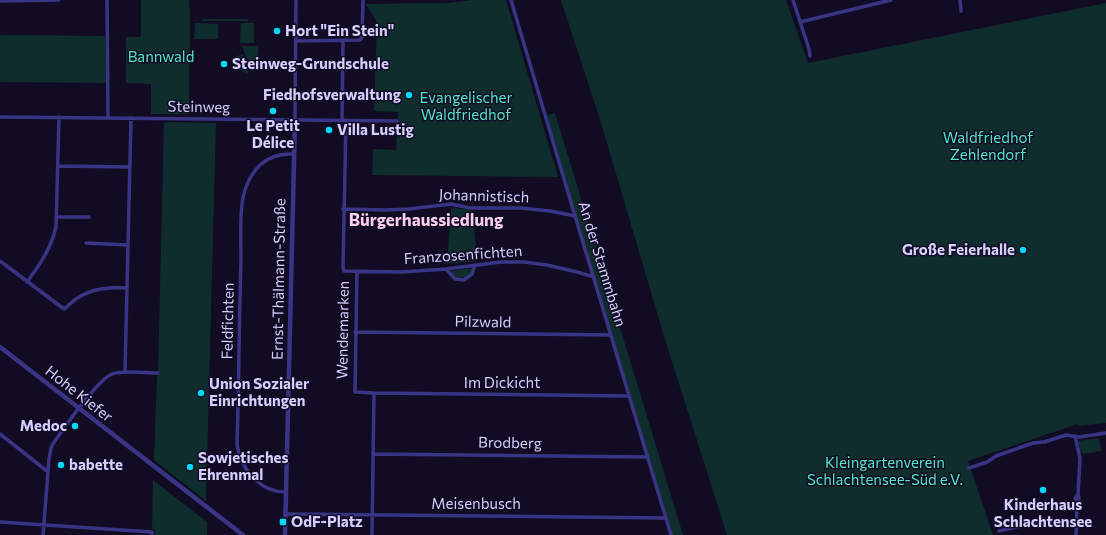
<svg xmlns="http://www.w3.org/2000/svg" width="1106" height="535" viewBox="0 0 1106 535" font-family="Commissioner,sans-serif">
	<rect width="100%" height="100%" fill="#110c23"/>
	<path fill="#0f2d2d" d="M141 0H189L190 16 189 114H151V84L126 83V37H141Z
		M472 0H506L558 177 372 175 373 149 396 150 398 112 374 111 377 22 366 4 448 3Z
		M561 0H786L808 63 1106 3V423L1078 426V424L968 461 993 535H727L663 333 602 126Z
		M202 19H248V21H202Z
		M195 23 218 24V39H194Z
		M241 23H254V43H240Z
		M0 35 105 36 106 83 0 82Z
		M242 46H258V58L251 70Z
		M243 54 249 72 247 74 238 69 232 58Z
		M555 113 683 535H671L545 116Z
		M164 122 216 123 206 501 154 460 157 377 158 373Z
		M451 208 471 210 474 230 477 261 447 264Z
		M473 268C471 277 463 279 455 277L451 271Z
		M1099 438 1101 451 1083 454 1082 452H1081L1078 441Z
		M153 480 207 522V535H154L155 529H152Z"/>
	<path fill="#061a42" d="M144 52C149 54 151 57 151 62L149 64H144L140 62 141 56Z"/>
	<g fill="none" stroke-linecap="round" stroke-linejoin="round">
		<path stroke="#3a3485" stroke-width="3.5" d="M107 0 108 118
			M511 0 575 216 671 535
			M793 0 809 49 810 56
			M960 0 961 11
			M0 1 59 0
			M800 22 891 0
			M296 41 360 40 362 37 363 0
			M0 117 397 121
			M295 120 296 0
			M342 120 343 41
			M346 120 343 267 344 271 402 272 446 269 501 262H524L547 265 577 272 594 277
			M58 166 130 167
			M343 209 385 210 409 209 451 204 470 208H521L550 211 575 216
			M57 217H89
			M86 243 128 245
			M0 261 64 309C68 306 72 302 76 299 92 288 109 287 127 288
			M446 269 455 279 464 280 472 274 475 265
			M357 271 355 392 374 393 629 396
			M27 282C40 264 51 249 56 227L59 117
			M355 332 611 335
			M125 372 131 118
			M0 434 47 471
			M1075 436 1080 458 1078 494 1079 498 1077 507 1076 535
			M373 454 647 457
			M969 468 987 462 996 456 1033 443 1044 442 1066 435 1079 437 1106 433
			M286 492C260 492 240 469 237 444 239 383 239 321 241 260 241 241 239 207 245 190 253 166 269 153 294 154
			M1077 507C1075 501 1074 499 1078 494
			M286 514 666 518
			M0 522 152 532V535
			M999 531 1049 520 1077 522
			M43 535 49 459 51 448 54 442C65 427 97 380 112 374 124 370 145 373 158 373
			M372 535 374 393"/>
		<path stroke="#3a3485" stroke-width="4.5" d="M0 347 243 535
			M285 535 295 120"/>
	</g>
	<g fill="#00d9f9" stroke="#110c23" stroke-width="1.5">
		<circle cx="277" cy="31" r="4"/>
		<circle cx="224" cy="64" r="4"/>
		<circle cx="409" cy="95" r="4"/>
		<circle cx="273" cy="111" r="4"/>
		<circle cx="329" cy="130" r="4"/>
		<circle cx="1023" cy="250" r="4"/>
		<circle cx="201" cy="393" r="4"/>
		<circle cx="75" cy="426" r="4"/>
		<circle cx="61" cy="465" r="4"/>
		<circle cx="190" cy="467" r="4"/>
		<circle cx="1043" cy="490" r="4"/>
		<rect x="279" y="518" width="8" height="8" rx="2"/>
	</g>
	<g text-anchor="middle" stroke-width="3" stroke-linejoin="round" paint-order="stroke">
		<g font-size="15" font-weight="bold" fill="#d5ceff" stroke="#110c23" text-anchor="start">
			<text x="285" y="36">Hort "Ein Stein"</text>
			<text x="232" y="69">Steinweg-Grundschule</text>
			<text x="401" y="100" text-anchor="end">Fiedhofsverwaltung</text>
			<text x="273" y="131" text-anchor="middle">Le Petit<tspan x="273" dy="17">Délice</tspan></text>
			<text x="337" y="135">Villa Lustig</text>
			<text x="1015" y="255" text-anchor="end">Große Feierhalle</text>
			<text x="209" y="389">Union Sozialer<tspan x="209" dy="17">Einrichtungen</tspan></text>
			<text x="67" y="431" text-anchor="end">Medoc</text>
			<text x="198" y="463">Sowjetisches<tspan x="198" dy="17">Ehrenmal</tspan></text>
			<text x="69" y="470">babette</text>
			<text x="1043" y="510" text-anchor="middle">Kinderhaus<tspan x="1043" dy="17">Schlachtensee</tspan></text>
			<text x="291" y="527">OdF-Platz</text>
		</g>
		<g font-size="15" fill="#53e6c6" stroke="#110c23">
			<text x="161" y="62">Bannwald</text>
			<text x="466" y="103">Evangelischer<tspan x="466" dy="17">Waldfriedhof</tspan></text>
			<text x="988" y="143">Waldfriedhof<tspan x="988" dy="17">Zehlendorf</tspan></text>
			<text x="885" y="468">Kleingartenverein<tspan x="885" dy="17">Schlachtensee-Süd e.V.</tspan></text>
		</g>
		<g font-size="15" fill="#d5ceff" stroke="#110c23">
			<text transform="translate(199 107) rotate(1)" y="5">Steinweg</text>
			<text transform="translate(484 196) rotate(2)" y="5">Johannistisch</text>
			<text transform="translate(463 255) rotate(-4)" y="5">Franzosenfichten</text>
			<text transform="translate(602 264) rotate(73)" y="5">An der Stammbahn</text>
			<text transform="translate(279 279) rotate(-89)" y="5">Ernst-Thälmann-Straße</text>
			<text transform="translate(228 321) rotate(-89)" y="5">Feldfichten</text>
			<text transform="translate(483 322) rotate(1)" y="5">Pilzwald</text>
			<text transform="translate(343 330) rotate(-89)" y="5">Wendemarken</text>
			<text x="502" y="388">Im Dickicht</text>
			<text transform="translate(79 394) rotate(38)" y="5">Hohe Kiefer</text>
			<text transform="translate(510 443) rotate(1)" y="5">Brodberg</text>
			<text x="476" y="509">Meisenbusch</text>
		</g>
		<g font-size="17" font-weight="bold" fill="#ffd0ed" stroke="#110c23">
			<text x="426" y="226">Bürgerhaussiedlung</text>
		</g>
	</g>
</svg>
